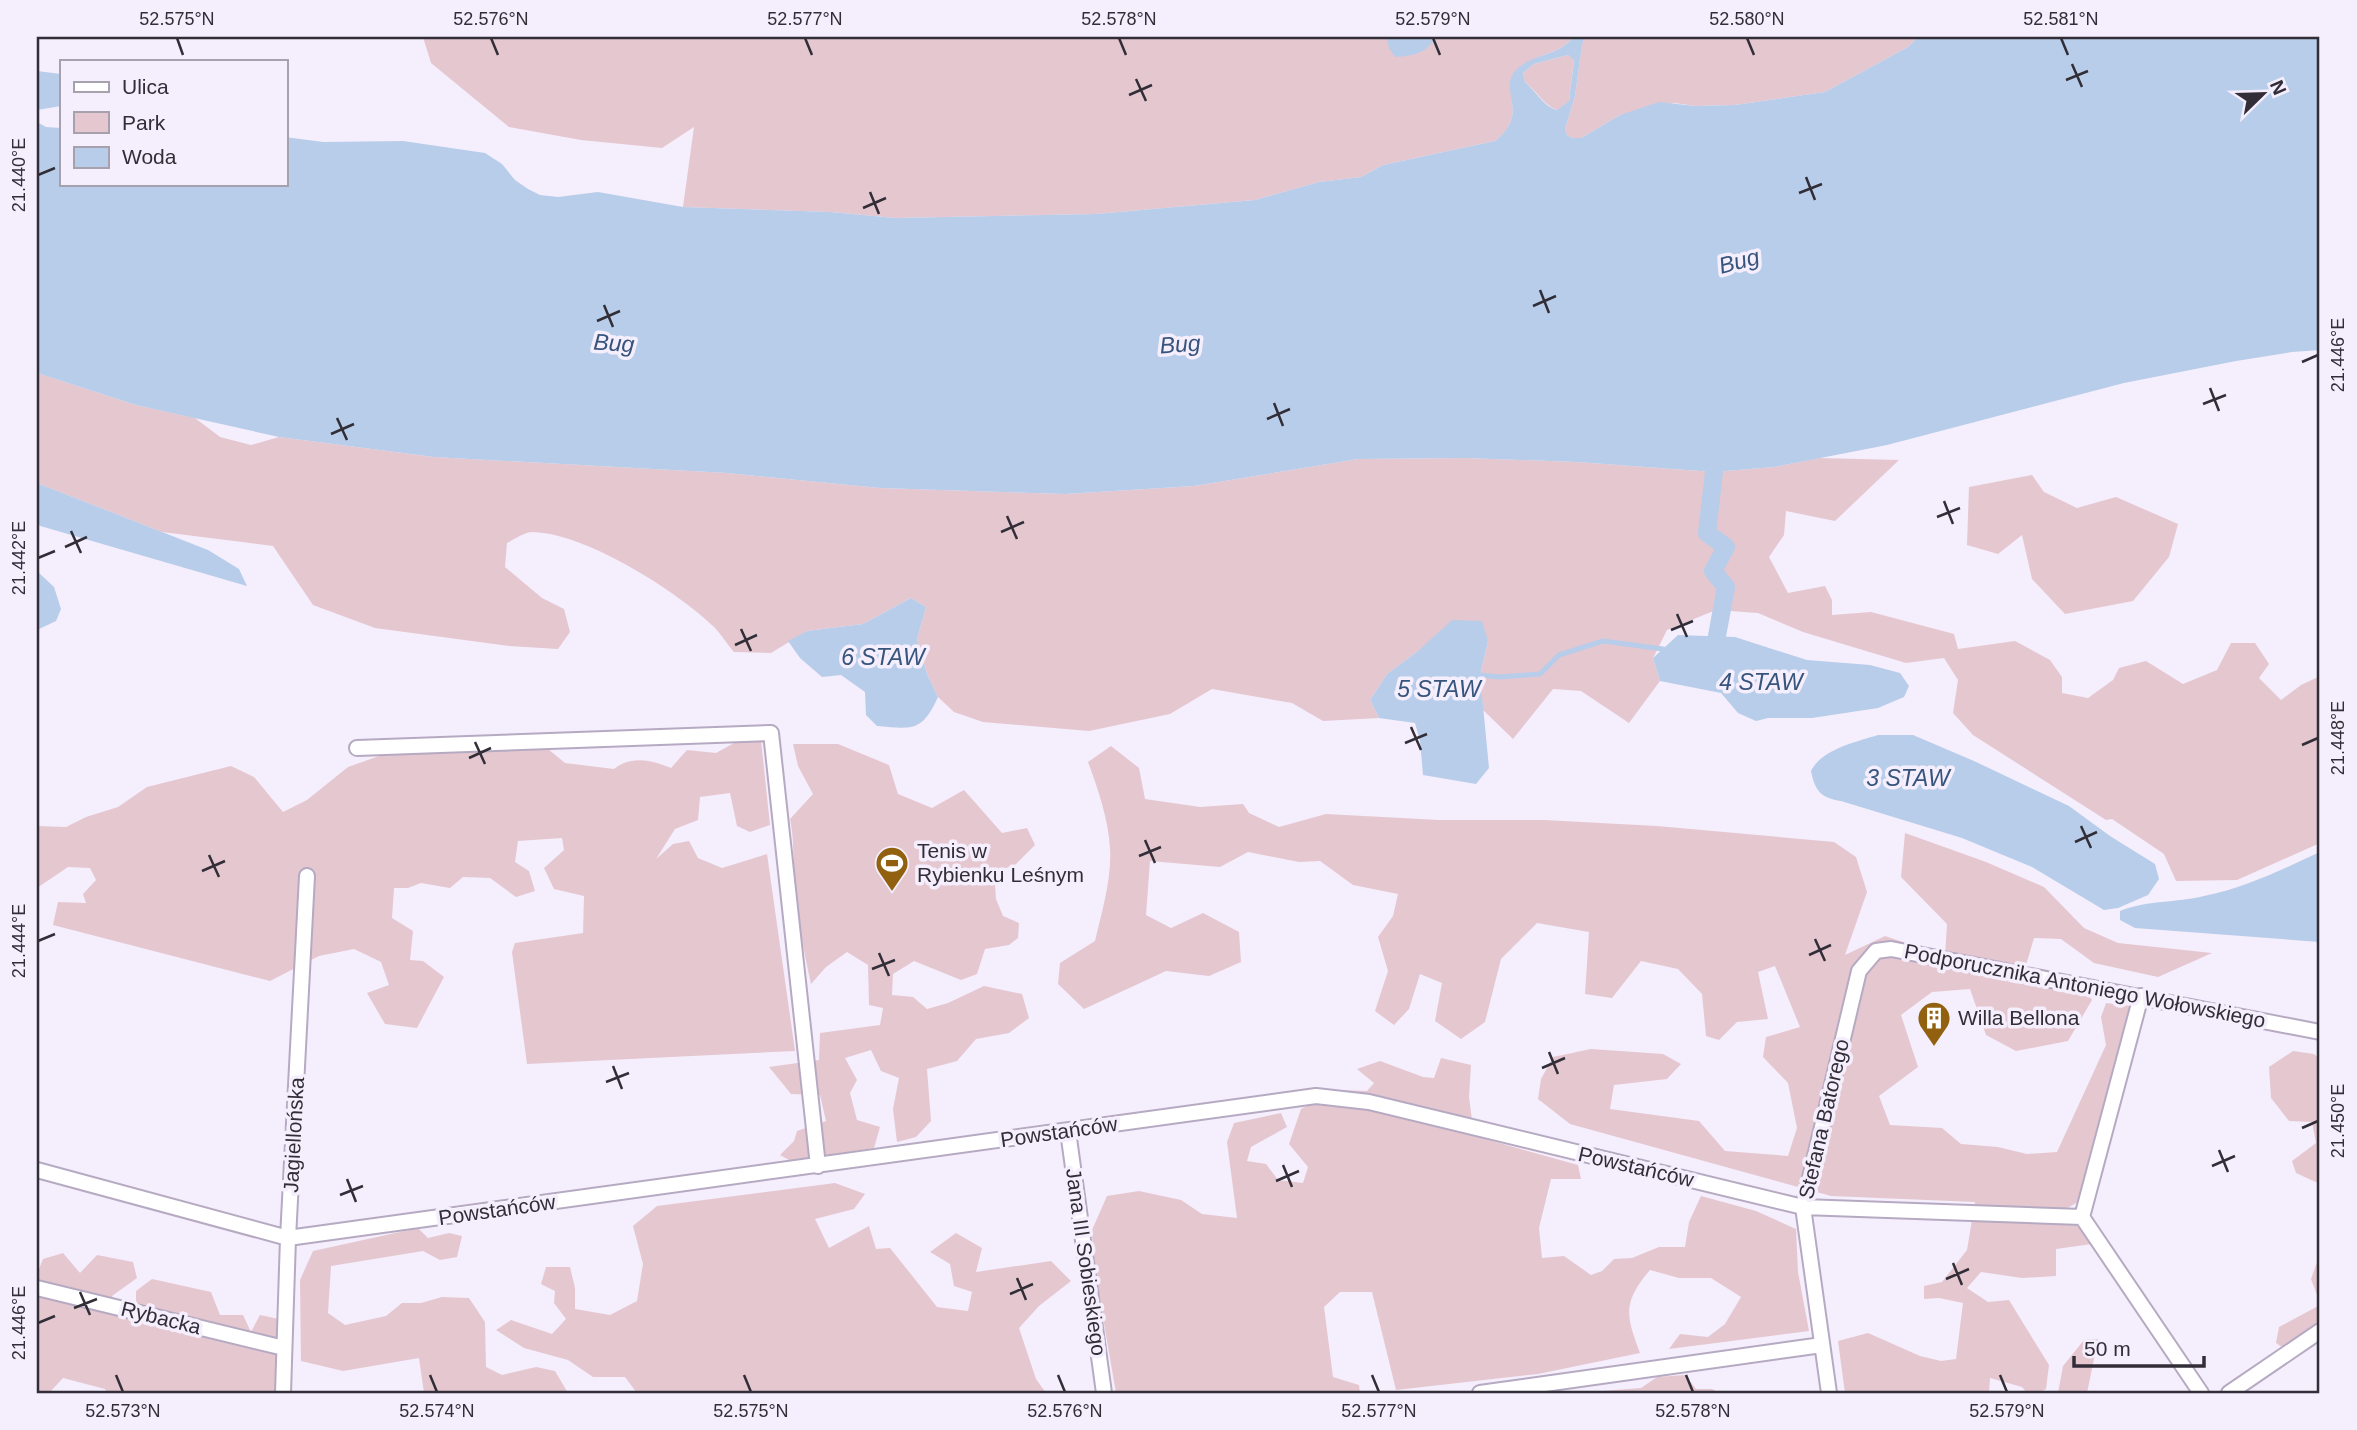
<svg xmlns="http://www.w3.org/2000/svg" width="2357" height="1430" viewBox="0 0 2357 1430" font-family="Helvetica,sans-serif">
	<rect width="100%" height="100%" fill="#f5eefd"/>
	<path fill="#e5c7d0" d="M423 37H1573C1561 54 1542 52 1529 63 1522 69 1516 78 1510 85 1514 110 1517 124 1495 141L1383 165 1361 177 1319 182 1255 200 1096 214 895 218 831 212 683 207 694 127 662 148 581 140 509 127 431 63Z
		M1585 37H1918L1908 47 1825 92 1735 105 1695 106 1674 103 1620 115 1581 138H1572L1567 135 1565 129 1575 96 1582 44Z
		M1568 55 1574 59 1569 101 1558 110C1545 107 1536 90 1525 82L1523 73 1534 64Z
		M37 373 136 405 195 418 220 437 251 445 279 437 434 457 727 473 880 488 1065 494 1194 486 1358 459 1466 458 1577 462 1714 472 1774 467 1819 458 1899 460 1835 521 1786 511 1784 535 1769 557 1788 593 1825 586 1832 600V615L1871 612 1954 634 1958 649 2015 641 2050 660 2062 677V693L2088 698 2113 680 2119 668 2146 661 2183 684 2217 670 2231 643H2255L2269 664 2259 678 2281 700 2301 685 2320 676V843L2237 880 2176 881 2164 854 2112 819 2106 820 1973 735 1953 713 1958 680 1944 658 1906 663 1803 632 1758 613 1716 610 1667 630 1653 658 1660 681 1629 723 1581 691 1553 689 1513 739 1483 710 1480 675 1488 641 1418 651 1387 674 1370 700 1379 718 1323 721 1292 703 1212 689 1170 714 1089 731 983 722 954 712 938 697 927 674 917 639 926 607 911 598 863 624 807 631 771 653 734 652C727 644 721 634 714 627 677 591 584 532 531 532 524 533 514 539 507 543L505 567 542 598 564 609 570 632 558 649 509 646 375 628 313 605 273 546 162 532 37 483Z
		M2032 475 2044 492 2077 508 2116 497 2178 524 2169 557 2133 601 2065 614 2032 579 2022 535 1998 554 1967 545 1969 487Z
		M761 740 770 825 750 832 737 826 730 793 700 797 698 820 675 829 656 859 673 844 689 841 698 858 722 868 767 854 795 1051 527 1064 512 952 515 943 583 933 584 896 554 889 544 868 564 850 562 838 518 841 515 862 529 871 535 891 516 897 490 878 463 877 450 888 421 883 408 888H394L392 918 413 931 410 960 423 961 444 977 417 1028 385 1024 367 993 389 985 381 962 354 949 319 956 270 981 53 925 58 902 86 903 83 894 96 880 90 868 68 867 37 888V826L66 827 86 817 118 807 147 787 231 766 254 777 283 812 307 800 348 767 416 743 542 744 565 763 614 769C631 755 652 760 671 768L687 750 716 753 734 743Z
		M793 744H838L889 765 898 794 932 808 964 790 1002 833 1027 828 1035 845 1015 865 994 872 996 899 1003 916 1019 923 1018 938 1009 945 985 949 977 974 961 980 914 961 893 974 892 995 913 997 927 1009 948 1003 984 986 1022 994 1029 1018 1009 1033 976 1039 957 1061 927 1069 931 1121 916 1137 897 1142 893 1109 899 1078 881 1071 871 1050 845 1058 857 1080 850 1093 857 1120 880 1127 874 1148 791 1161 780 1155 794 1141 797 1131 826 1121 820 1095 791 1094 769 1067 819 1060 820 1033 880 1025 883 1008 869 1005 868 965 847 952 826 967 811 984C803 947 796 911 794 874 793 855 794 838 790 819L813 794 798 766Z
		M1111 746 1139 768 1145 799 1200 807 1243 804 1249 813 1279 827 1326 814 1439 820H1544L1657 826 1834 842 1856 857 1867 892 1845 955 1885 936 1945 956 1947 924 1901 877 1905 833 1986 862 2044 887 2084 928 2118 943 2212 953 2158 977 2094 963 2061 939 2034 938 2024 972 2085 988 2092 1000 2068 1041 2016 1051 1986 1035 1970 989 1932 992 1901 1015 1918 1067 1879 1096 1890 1125 1942 1128 1961 1144 1998 1147 2027 1154 2057 1152 2106 1045 2101 1017 2106 1003 2131 1006 2078 1202 2064 1210 2092 1244 2056 1249V1276L2022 1278 1981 1272 1967 1288 1988 1302 2009 1300 2049 1365 2046 1389 2038 1393H2027L2022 1387 1990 1378 1989 1393H1845L1838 1341 1868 1333 1920 1356 1941 1361 1956 1359 1963 1303 1939 1298 1924 1299V1286L1942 1282 1967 1250 1975 1202 1831 1196 1570 1124 1538 1099 1541 1079 1553 1057 1591 1049 1663 1054 1681 1064 1667 1079 1614 1085 1610 1109 1699 1121 1725 1151 1788 1156 1797 1128 1788 1083 1763 1057 1766 1037 1800 1027 1775 966 1758 972 1768 1019 1737 1022 1719 1040 1706 1036 1702 994 1678 969 1641 961 1612 998 1585 994 1589 932 1537 923 1501 959 1485 1022 1461 1039 1435 1021 1442 983 1420 974 1409 1009 1394 1025 1375 1011 1388 971 1378 937 1393 916 1398 894 1353 885 1320 861 1299 862 1248 852 1220 867 1150 861 1146 915 1171 928 1203 913 1239 932 1241 962 1209 976 1166 971 1084 1009 1058 984 1060 963 1095 941C1102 911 1112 878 1110 848 1108 818 1098 789 1088 762Z
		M2293 1051 2314 1054 2320 1059V1184L2296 1173 2292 1161 2316 1143 2312 1122 2289 1121 2271 1098 2269 1067Z
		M1441 1058 1471 1065 1469 1097 1474 1136 1578 1165 1581 1179H1551L1539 1228 1542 1258 1564 1256 1591 1275 1602 1271 1614 1259 1632 1258 1659 1247H1685L1689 1222 1701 1196 1756 1211 1796 1229 1798 1272 1809 1331 1669 1349 1680 1334 1708 1337 1725 1324 1741 1297 1711 1278H1679L1650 1270C1622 1303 1626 1315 1640 1353L1538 1374 1396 1390 1372 1292H1340L1324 1307 1333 1377 1359 1385 1360 1393H1116L1093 1260 1092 1230 1107 1196 1139 1191 1181 1200 1202 1214 1237 1218 1227 1142 1234 1123 1281 1113 1287 1127 1251 1147 1247 1161 1266 1164 1278 1180 1303 1183 1308 1167 1289 1144 1301 1109 1337 1090 1367 1091 1374 1083 1357 1069 1380 1061 1423 1077 1434 1078Z
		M835 1183 865 1194 854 1209 815 1219 829 1248 869 1226 876 1249 890 1248 937 1307 968 1311 972 1292 954 1286 950 1264 930 1252 956 1233 982 1248 976 1272 1051 1261 1071 1281 1039 1306 1019 1328 1036 1379 1046 1393H637L625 1377H593L568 1360 524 1348 496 1330 511 1320 552 1334 566 1319 554 1303 555 1291 541 1284 546 1267H570L575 1288V1309L610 1315 637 1301 643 1264 633 1226 657 1206Z
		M418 1228 428 1238 449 1233 462 1236 457 1257 440 1260 423 1251 331 1266 328 1313 345 1325 386 1316 402 1303H421L442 1297 469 1298 485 1322 486 1367 502 1375 536 1367 555 1371 568 1393H424L419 1358 343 1371 301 1361 300 1280 313 1251Z
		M63 1253 80 1273 97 1255 133 1262 137 1278 112 1296 123 1317 136 1315V1291L152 1279 211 1292 220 1315H243L251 1332 260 1315 279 1319 275 1393H107L105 1389 63 1378 50 1392H37V1274L43 1259Z
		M2320 1254V1303L2311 1279Z
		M2320 1305V1323L2285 1349 2276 1343 2279 1327Z
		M2098 1339 2087 1393H2058L2063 1366 2084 1340Z
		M1685 1375 1696 1389H1712L1720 1393H1577L1641 1388 1657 1377Z"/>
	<path fill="#b8cde9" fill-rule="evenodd" d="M1386 37H1435C1428 54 1411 56 1395 57L1389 48Z
		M1573 37H1585L1582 45 1575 96 1565 129 1567 135 1572 138H1581L1620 115 1659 102 1695 106 1735 105 1825 92 1908 47 1918 37H2320V350L2292 352 2236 361 2124 383 1887 445 1774 467 1714 472 1577 462 1466 458 1358 459 1194 486 1065 494 880 488 727 473 434 457 279 437 136 405 37 373V122L46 127 61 128V184H285V137L323 142 403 141 485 153 502 164 515 180 528 189 540 195 558 197 598 192 683 207 831 212 895 218 1096 214 1255 200 1319 182 1361 177 1383 165 1495 141C1531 113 1498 90 1515 71 1531 53 1559 57 1573 37ZM1568 55 1574 60 1569 101 1557 110C1544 107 1536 91 1525 82L1523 73 1534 64Z
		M37 71 61 74V106L37 110Z
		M37 483 208 550 239 569 247 586 37 525Z
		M37 571 54 587 61 609 56 621 37 630Z
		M911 598 926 607 917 639 927 674 938 697C922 732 913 729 877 726L866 715 865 692 841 675 822 677 800 658 788 641 807 631 863 624Z
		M1452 620 1482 621 1488 641 1480 675 1489 768 1476 784 1423 775 1420 741 1415 723 1379 718 1370 700 1387 674 1418 651Z
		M1678 635 1735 637 1807 660 1870 665 1900 673 1909 686 1904 697 1878 708 1812 718H1768L1756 721 1738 713 1721 693 1660 681 1653 658Z
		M1878 735H1913L1974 761 2069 806 2110 836 2155 864 2159 879 2148 895 2118 908 2104 910 2032 867 1962 838 1841 801C1821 798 1815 791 1811 771 1822 749 1856 742 1878 735Z
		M2320 852V942L2135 928 2120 920V911C2147 900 2176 903 2204 896 2245 888 2283 869 2320 852Z"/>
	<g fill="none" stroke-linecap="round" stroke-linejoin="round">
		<path stroke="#b8cde9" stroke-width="5" d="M1480 675 1500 677 1540 674 1559 655 1603 641 1663 649"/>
		<path stroke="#b8cde9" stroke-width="18" d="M1714 472 1707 533 1726 547 1713 571 1726 587 1717 636"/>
		<defs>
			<path id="street" d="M357 748 771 733 818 1166
				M2141 996 2082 1217 2201 1393
				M1068 1131 1104 1393
				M37 1170 288 1238 1316 1096 1369 1102 1803 1207 2082 1217
				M37 1288 284 1348
				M283 1393 288 1238 307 876
				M1480 1393 1822 1345
				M1829 1393 1803 1207 1859 971 1876 951 1891 949 2320 1032
				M2229 1393 2320 1331"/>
		</defs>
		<use href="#street" stroke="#b6aac2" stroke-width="18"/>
		<use href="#street" stroke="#fff" stroke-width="14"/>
	</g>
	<path fill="none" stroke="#322e38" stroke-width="2.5" d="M177 38 183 55M491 38 498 55M805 38 812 55M1119 38 1126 55M1433 38 1440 55M1747 38 1754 55M2061 38 2068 55M2072 64 2082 87M1136 79 1146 101M2066 80 2088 71M1129 95 1152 85M38 175 55 168M1806 177 1815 200M870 192 879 214M1799 193 1822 184M863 208 886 198M1540 290 1549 313M604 305 613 327M1533 306 1556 296M597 321 620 311M2302 362 2318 355M2210 388 2219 411M1274 403 1283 426M2203 404 2226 395M337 418 347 440M1267 419 1290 409M331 434 354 424M1944 501 1953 524M1007 516 1017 539M1937 517 1960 508M71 531 81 553M1001 532 1024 522M65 547 87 537M38 558 55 551M1677 614 1687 637M741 629 751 651M1671 630 1693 621M735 645 757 635M1411 727 1421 750M475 742 485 764M1405 743 1427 734M2302 745 2318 738M469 758 491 748M2081 826 2091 848M1145 840 1155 863M2075 842 2097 832M209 855 219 877M1139 856 1161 847M202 871 225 861M1815 939 1825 961M38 941 55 934M879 953 889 976M1809 955 1831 945M872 969 895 960M1549 1052 1558 1074M613 1066 622 1089M1542 1068 1565 1058M606 1082 629 1073M2302 1128 2318 1121M2219 1150 2228 1172M1283 1165 1292 1187M2212 1166 2235 1156M347 1179 356 1202M1276 1181 1299 1171M340 1195 363 1186M1953 1263 1962 1285M1017 1278 1026 1300M1946 1279 1969 1269M80 1292 90 1315M1010 1294 1033 1284M74 1308 97 1299M38 1323 55 1316M116 1375 123 1392M430 1375 437 1392M744 1375 751 1392M1058 1375 1065 1392M1372 1375 1379 1392M1686 1375 1693 1392M2000 1375 2007 1392"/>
	<defs>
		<symbol id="stadium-pin" viewBox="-11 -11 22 30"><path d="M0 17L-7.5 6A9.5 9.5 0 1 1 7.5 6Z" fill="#91610f" stroke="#f5eefd"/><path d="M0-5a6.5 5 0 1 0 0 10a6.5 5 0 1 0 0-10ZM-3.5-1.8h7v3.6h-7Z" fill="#fff"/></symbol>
		<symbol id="building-pin" viewBox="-11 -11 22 30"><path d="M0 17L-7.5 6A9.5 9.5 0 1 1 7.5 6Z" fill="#91610f" stroke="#f5eefd"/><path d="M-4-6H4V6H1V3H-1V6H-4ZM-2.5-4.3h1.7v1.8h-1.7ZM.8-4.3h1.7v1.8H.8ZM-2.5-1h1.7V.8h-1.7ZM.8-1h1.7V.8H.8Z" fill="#fff"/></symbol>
	</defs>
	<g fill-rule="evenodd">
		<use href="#stadium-pin" x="873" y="844" width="38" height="52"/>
		<use href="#building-pin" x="1915" y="999" width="38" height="52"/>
	</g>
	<g text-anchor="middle" stroke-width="7" stroke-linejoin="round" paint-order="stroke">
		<g font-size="21" fill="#322e38" stroke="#f5eefd" text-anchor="start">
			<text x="917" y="858">Tenis w<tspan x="917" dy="24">Rybienku Leśnym</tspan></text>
			<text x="1958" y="1025">Willa Bellona</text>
		</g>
		<g font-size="21" fill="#322e38" stroke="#f5eefd">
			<text transform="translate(2085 986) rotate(11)" y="7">Podporucznika Antoniego Wołowskiego</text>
			<text transform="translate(1824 1119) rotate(-77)" y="7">Stefana Batorego</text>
			<text transform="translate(1059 1132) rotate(-8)" y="7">Powstańców</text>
			<text transform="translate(294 1135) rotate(-87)" y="7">Jagiellońska</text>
			<text transform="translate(1636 1167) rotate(13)" y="7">Powstańców</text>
			<text transform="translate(497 1210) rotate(-8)" y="7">Powstańców</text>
			<text transform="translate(1086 1262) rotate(82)" y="7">Jana III Sobieskiego</text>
			<text transform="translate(161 1318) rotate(14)" y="7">Rybacka</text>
		</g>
		<g font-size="23" font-style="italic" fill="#36547c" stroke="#f5eefd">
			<text transform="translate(1739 261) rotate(-15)" y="8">Bug</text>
			<text transform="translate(614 343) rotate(4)" y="8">Bug</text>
			<text transform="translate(1180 344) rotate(-4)" y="8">Bug</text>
			<text x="883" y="665">6 STAW</text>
			<text x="1761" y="690">4 STAW</text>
			<text x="1439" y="697">5 STAW</text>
			<text x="1908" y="786">3 STAW</text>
		</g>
	</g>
	<rect width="2357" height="1430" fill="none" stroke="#f5eefd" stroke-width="77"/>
	<rect x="60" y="60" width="228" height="126" fill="#f5eefd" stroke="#a7a1ae" stroke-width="2"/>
	<rect x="74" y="82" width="35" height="10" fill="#ffffff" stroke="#a7a1ae" stroke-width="2"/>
	<text x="122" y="94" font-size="21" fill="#322e38">Ulica</text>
	<rect x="74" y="112" width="35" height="21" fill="#e5c7d0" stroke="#a7a1ae" stroke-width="2"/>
	<text x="122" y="130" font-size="21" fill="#322e38">Park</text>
	<rect x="74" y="147" width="35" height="21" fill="#b8cde9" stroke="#a7a1ae" stroke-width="2"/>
	<text x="122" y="164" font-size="21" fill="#322e38">Woda</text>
	<g transform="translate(2263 94) rotate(67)" stroke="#f5eefd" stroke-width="5" paint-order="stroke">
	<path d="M0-5L12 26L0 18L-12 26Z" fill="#322e38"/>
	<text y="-10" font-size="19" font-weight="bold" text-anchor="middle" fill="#322e38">N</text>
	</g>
	<path d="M2074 1356v10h130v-10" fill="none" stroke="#322e38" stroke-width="3.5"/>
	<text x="2084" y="1356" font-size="21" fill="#322e38" stroke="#f5eefd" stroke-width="5" paint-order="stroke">50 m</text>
	<rect x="38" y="38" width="2280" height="1354" fill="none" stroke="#322e38" stroke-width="2.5"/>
	<g font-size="18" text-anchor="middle" fill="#322e38">
		<text x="177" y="25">52.575°N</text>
		<text x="491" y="25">52.576°N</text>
		<text x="805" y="25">52.577°N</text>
		<text x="1119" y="25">52.578°N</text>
		<text x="1433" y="25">52.579°N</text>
		<text x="1747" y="25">52.580°N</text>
		<text x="2061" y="25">52.581°N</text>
		<text transform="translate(19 175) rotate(-90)" y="6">21.440°E</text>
		<text transform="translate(2338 355) rotate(-90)" y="6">21.446°E</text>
		<text transform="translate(19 558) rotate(-90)" y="6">21.442°E</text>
		<text transform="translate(2338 738) rotate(-90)" y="6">21.448°E</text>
		<text transform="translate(19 941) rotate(-90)" y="6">21.444°E</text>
		<text transform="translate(2338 1121) rotate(-90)" y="6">21.450°E</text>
		<text transform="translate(19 1323) rotate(-90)" y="6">21.446°E</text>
		<text x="123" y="1417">52.573°N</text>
		<text x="437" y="1417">52.574°N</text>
		<text x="751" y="1417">52.575°N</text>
		<text x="1065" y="1417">52.576°N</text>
		<text x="1379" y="1417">52.577°N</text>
		<text x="1693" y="1417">52.578°N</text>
		<text x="2007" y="1417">52.579°N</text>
	</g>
</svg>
